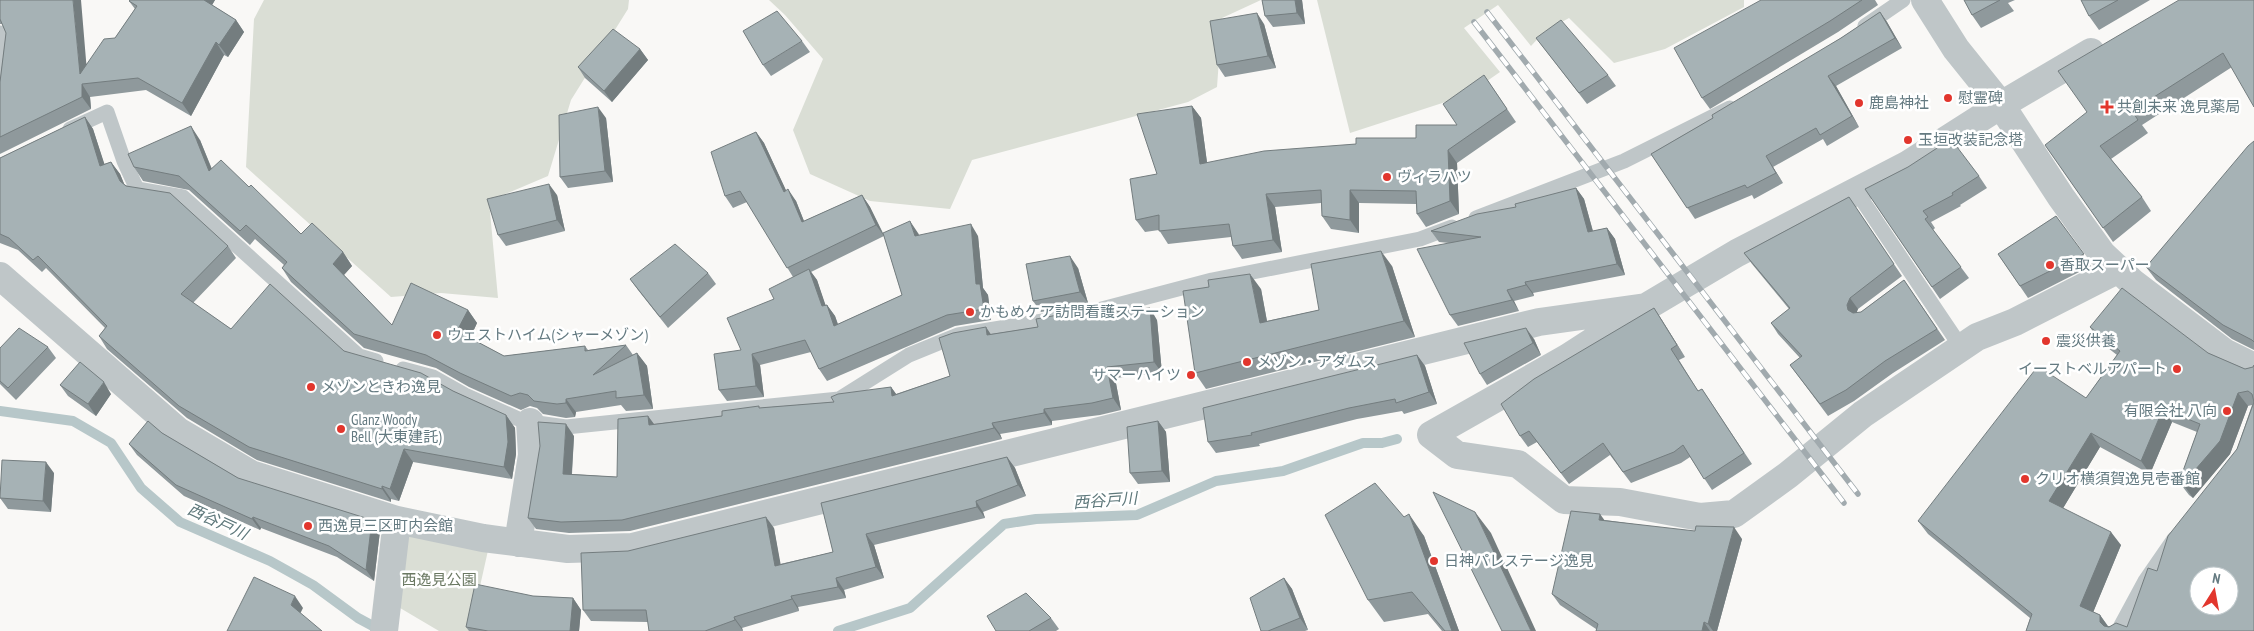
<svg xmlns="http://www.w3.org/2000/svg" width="2254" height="631" viewBox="0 0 2254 631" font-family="'PT Sans Narrow','Noto Sans JP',sans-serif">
	<rect width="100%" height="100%" fill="#f9f8f6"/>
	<path fill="#daded5" d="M264 0H629L628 9 571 100 548 176 489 201 498 298 441 293 391 297 246 167 254 19Z
		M769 0H1261L1222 18 1217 87 1188 102 972 160 950 209 870 201 810 174 793 130 823 59 785 15Z
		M1317 0H1744V7L1665 49 1614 63 1569 18 1544 32 1531 46 1498 5 1464 28 1500 72 1467 95 1350 133Z
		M405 530 489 546 470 631H439L395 605Z"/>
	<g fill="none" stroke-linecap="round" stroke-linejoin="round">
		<path stroke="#b7c7c9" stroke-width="10" d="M0 411 73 421 111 443 141 488 180 522 270 561 313 585 358 618 382 631
			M838 631 910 608 1004 524 1036 519 1137 515 1216 481 1283 471 1363 443H1382L1397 439"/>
		<path stroke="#bfc6c8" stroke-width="15" d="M1865 26 1903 0
			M0 33 6 48 0 92
			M70 129 107 112 124 161 137 189 183 197 359 356 376 361
			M1856 191 1961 347
			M1476 218 1624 161 1730 108
			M403 369 433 377 465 395 523 421 566 427 839 399 909 355 958 335 1079 315 1212 280 1420 239 1452 227
			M2118 631 2145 581 2174 539"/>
		<path stroke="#bfc6c8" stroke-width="28" d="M1925 0 1956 49 2001 105 2061 197 2102 254 2133 283 2224 352 2254 367
			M2091 52 2001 105 1907 165 1737 253 1646 307 1567 358 1431 435 1457 455 1518 464 1564 500 1620 502 1700 517 1734 514 1788 475 1863 414 1977 337 2015 322 2117 270
			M0 276 178 431 251 474 397 520 483 538 568 549 632 547 1539 322 1646 307
			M518 543 532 455 530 422
			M384 631 397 520"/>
		<defs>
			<path id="rail" d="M1487 12 1858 494
				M1474 22 1844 503"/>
		</defs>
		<use href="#rail" stroke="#a1aaae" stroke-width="5.5"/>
		<use href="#rail" stroke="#fff" stroke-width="4" stroke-dasharray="11" stroke-linecap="butt"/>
	</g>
	<path fill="#8f999c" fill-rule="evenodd" d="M0 0 87 64 115 38 135 9 129 1 130 0H215L212 5 236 20 244 32 228 57 224 55 191 116 146 90 90 97 91 109 0 154V82L6 33 2 24H0Z
		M1262 0H1302L1305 24 1273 27 1265 16Z
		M1761 0H1875L1878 5 1838 32 1710 109 1702 98Z
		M1964 0H2015L2008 3 2014 11 1981 28 1972 15Z
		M2081 0H2150L2099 30 2089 16Z
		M2254 0 2232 67 2142 125 2148 133 2111 159 2142 197 2151 211 2113 242 2045 145Z
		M1880 12 1887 22 1902 48 1836 86 1859 127 1827 146 1823 139 1773 167 1783 183 1754 199 1752 195 1695 219 1651 154 1713 118 1841 38Z
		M1264 24 1276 68 1225 77 1217 65Z
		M1536 38 1608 75 1616 86 1587 104Z
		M802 41 810 52 771 76 763 65Z
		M640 49 648 60 612 102 585 78 578 67Z
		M1484 75 1516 122 1457 163 1459 214 1426 227 1417 214 1416 204 1359 203V233L1331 229 1322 216 1321 203 1275 207 1282 252 1242 259 1233 246 1231 237 1168 244 1159 230 1145 232 1136 220 1157 174 1192 106 1201 118 1207 163 1356 144 1416 138 1457 125Z
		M85 117 93 129 104 164 111 162 120 174 124 184 228 246 236 258 193 303 231 329 344 351 453 391 506 415 515 428 516 454 512 479 413 462 399 501 391 499V502L257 460 187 418 107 349 99 336 105 328 46 268 42 272 18 250 0 243V158Z
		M606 118 613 182 568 188 560 177Z
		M756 132 764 143 786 191 796 201 804 221 862 195 870 207 884 235 918 233 919 235 978 236 983 288 988 295 991 320 955 326 827 381 819 369 811 352 760 365 764 397 727 401 719 390 741 350 774 299 793 277 747 202 733 208 725 196ZM884 236 902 295 838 324 835 316 827 305H825L817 280 811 272Z
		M200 140 212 169 249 187 301 234 343 252 352 266 344 275 392 325 468 310 477 323 470 338 504 356 585 346 588 350 626 345 633 355 637 353 647 366 653 409 626 411 621 405 576 412 575 417 566 418 543 414 537 408 530 406 521 410 469 387 436 368 364 348 291 282 282 268 284 265 255 239 250 245 189 190 143 181 134 167Z
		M2254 141V350L2232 339 2156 280 2146 267Z
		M1979 176 1987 188 1960 205 1961 206 1931 222 1935 228 1933 230 1969 278 1940 299 1865 189Z
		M1576 188 1584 199 1593 231 1607 228 1615 239 1625 275 1533 293 1534 296 1514 301 1519 311 1458 326 1450 315 1449 243 1439 242 1431 231 1516 207Z
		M557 195 565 231 506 246 498 235Z
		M1849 197 1902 276 1858 309 1856 313 1861 312 1904 280 1945 340 1893 373 1854 401 1828 416 1790 365 1800 358 1778 334 1771 323 1789 309 1752 264 1744 253Z
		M2056 216 2091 266 2028 298 1998 254Z
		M1392 266 1415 337 1206 389 1195 373 1261 289 1267 321 1319 310Z
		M1078 268 1088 303 1041 312 1033 301Z
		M708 273 716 284 668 328 638 290 630 279Z
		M1654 308 1685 357 1679 360 1698 391 1702 389 1752 464 1712 490 1690 457 1681 463 1631 483 1610 455 1569 484 1537 442 1528 447 1520 436Z
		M1088 315 1157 320 1162 373 1115 378 1121 410 1100 415 1052 421V425L1000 434 1002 439 630 531 569 533 536 529 528 518 574 436 572 474 617 477 648 416 654 424 722 416 760 408 834 402 891 387 896 394 950 376 991 334 1038 327Z
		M2090 327 2208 353 2245 369 2253 367 2254 365V631H2026L2030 618 1928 534 1918 521 2086 398 2117 355 2099 341ZM2252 405 2237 449 2157 571 2127 627 2108 626 2100 615 2093 612 2121 545 2063 508 2100 447 2150 474 2172 422 2197 432 2179 482 2189 495 2193 498 2230 454 2248 406Z
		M1534 339 1541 355 1487 385 1480 374Z
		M48 347 56 358 16 400 0 384V348Z
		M1417 355 1425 366 1437 404 1404 414 1402 411 1357 419 1259 444 1260 446 1216 453 1208 442Z
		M60 385 111 394 96 416 68 396Z
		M1158 421 1166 432 1170 482 1138 484 1130 473Z
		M162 433 238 478 380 531 374 581 337 557 261 528 260 530 184 496 137 455 129 444Z
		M1007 457 1015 468 1026 496 983 512 985 518 874 545 884 578 844 590 846 598 798 607 799 611 742 628 743 631H649L648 622 591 621 583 610 628 551 774 528 780 564 833 552 821 503Z
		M54 473 51 512 8 509 0 498Z
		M1404 517 1424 536 1459 631H1442L1428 614 1384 622 1368 600Z
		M1605 520 1742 539 1717 631H1596V629L1560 605 1552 594Z
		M1284 578 1292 589 1308 630 1305 631H1261Z
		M533 596 573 598 581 610 579 631H469L466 627Z
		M1051 618 1059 629 1056 631H996Z"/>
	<path fill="#747d7f" d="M73 0H81L88 84 80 74Z
		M202 0H215L209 10Z
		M1295 0H1302L1305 24 1297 13Z
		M1880 12 1887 22 1902 48 1895 38Z
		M1257 13 1264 24 1276 68 1268 56Z
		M236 20 244 32 228 57 219 45Z
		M216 42 224 55 191 116 182 103Z
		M640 49 648 60 612 102 604 91Z
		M1828 76 1836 86 1859 127 1852 116Z
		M82 84 90 97 91 109 82 97Z
		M1192 106 1201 118 1209 177 1200 164Z
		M598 107 606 118 613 182 605 171Z
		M85 117 93 129 109 178 100 166Z
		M191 126 200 140 218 185 209 171Z
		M756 132 764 143 792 203 784 192Z
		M1448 150 1457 163 1459 214 1450 201Z
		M1766 156 1773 167 1783 183 1776 173Z
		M111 162 120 174 128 193 120 181Z
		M549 184 557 195 565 231 557 220Z
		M1576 188 1584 199 1596 243 1588 232Z
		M788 189 796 201 809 234 802 222Z
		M1350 190 1359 203V233L1350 220Z
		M1266 194 1275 207 1282 252 1273 240Z
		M862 195 870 207 884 236 876 225Z
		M910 221 918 233 923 247 915 236Z
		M971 224 978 236 983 288 988 295 991 320 984 309 976 284Z
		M1607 228 1615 239 1625 275 1617 264Z
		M1381 251 1392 266 1415 337 1404 321Z
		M343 252 352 266 342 277 333 264Z
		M1070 256 1078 268 1088 303 1080 292Z
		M809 269 817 280 830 318 822 306Z
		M1250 274 1261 289 1270 338 1260 323Z
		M1525 282 1533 293 1534 296 1526 285Z
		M1507 290 1514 301 1519 311 1512 300Z
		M1850 298 1858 309 1855 317 1848 310 1847 305Z
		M827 305 835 316 842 337 834 326Z
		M1150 308 1157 320 1162 373 1154 362Z
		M1654 308 1662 320 1685 357 1677 345Z
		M468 310 477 323 467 345 457 331Z
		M986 327 994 339 987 335Z
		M1526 328 1534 339 1541 355 1533 343Z
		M637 353 647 366 653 409 644 395Z
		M752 354 760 365 764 397 756 386Z
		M1417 355 1425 366 1437 404 1429 392Z
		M1107 367 1115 378 1121 410 1113 398Z
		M104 382 111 394 96 416 88 404Z
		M891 387 899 398 892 396Z
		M2238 393 2248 406 2230 454 2193 498 2183 484Z
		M566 399 576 412 575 417 566 403Z
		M1044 409 1052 421V425L1044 413Z
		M2163 409 2172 422 2150 474 2141 461Z
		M506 415 515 428 516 454 512 479 504 467Z
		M648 416 656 427 649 425Z
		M1158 421 1166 432 1170 482 1162 471Z
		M992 423 1000 434 1002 439 994 428Z
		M566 424 574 436 571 485 563 474Z
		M2091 433 2100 447 2059 515 2049 501Z
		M404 449 413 462 399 501 390 489Z
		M1007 457 1015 468 1026 496 1018 485Z
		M46 462 54 473 51 512 43 501Z
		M382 486 391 499V502L382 489Z
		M976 501 983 512 985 518 977 507Z
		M1475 512 1491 533 1536 631H1531Z
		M1409 514 1424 536 1459 631H1452Z
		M1600 514 1608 525 1599 520Z
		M253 517 261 528 260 530 252 519Z
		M766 517 774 528 783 577 775 566Z
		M372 520 380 531 374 581 366 570Z
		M1734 527 1742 539 1717 631H1713L1708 624Z
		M2111 532 2121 545 2090 620 2080 606Z
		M866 534 874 545 884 578 876 567Z
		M836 578 844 590 846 598 838 587Z
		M1284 578 1292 589 1308 630 1300 618Z
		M295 596 303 608 299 616 291 605Z
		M791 596 798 607 799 611 792 599Z
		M573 598 581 610 579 631H570Z
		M2100 615 2109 628V631L2100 622Z
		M734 617 742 628 743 631 735 620Z
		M1704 622 1710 631H1702Z"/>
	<path fill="#a6b2b5" stroke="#747d7f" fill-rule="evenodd" d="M0 0H73L80 74 104 39 115 38 137 6 129 1 130 0H204L236 20 219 45 216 42 182 103 138 78 82 84V97L0 137V82L6 33 0 19Z
		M1262 0H1295L1297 13 1265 16Z
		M1761 0H1862L1830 21 1702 98 1674 48Z
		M1964 0H2000L1972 15Z
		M2081 0H2118L2089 16Z
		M2179 0H2254V107L2223 53 2132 111 2138 120 2100 146 2142 197 2103 228 2045 145 2087 112 2058 71Z
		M777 11 802 41 763 65 743 31Z
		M1880 12 1895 38 1828 76 1852 116 1820 135 1816 128 1766 156 1776 173 1747 188 1745 185 1687 208 1651 154 1713 118 1712 115 1841 38Z
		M1257 13 1268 56 1217 65 1210 21Z
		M1561 20 1608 75 1579 93 1536 38Z
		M613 29 640 49 604 91 578 67Z
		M1484 75 1507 109 1448 150 1450 201 1417 214 1416 191 1350 190V220L1322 216 1321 190 1266 194 1273 240 1233 246 1229 224 1159 231V215L1136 220 1130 179 1157 174 1137 114 1192 106 1200 164 1264 151 1356 144V138H1416V125H1457L1443 104Z
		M598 107 605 171 560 177 559 115Z
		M85 117 100 166 111 162 120 181 126 186 170 193 228 246 181 294 231 329 270 284 344 351 421 373 453 391 506 415 508 442 504 467 404 449 390 489 382 486V489L249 447 179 406 99 336 107 326 38 256 33 260 9 238 0 234V158Z
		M191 126 209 171 221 160 249 187 251 185 301 234 312 223 343 252 333 264 392 325 411 283 468 310 457 331 504 356 585 346V351L626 345 593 375 637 353 644 395 616 398V391L566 399V403L557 404 534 401 528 395 520 393 511 396 460 373 426 355 354 334 282 268 287 262 246 225 240 231 179 176 134 167 128 154Z
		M756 132 784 192 788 189 802 222 862 195 876 225 787 268 740 191 725 196 711 152Z
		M1951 139 1979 176 1952 193 1953 195 1923 211 1928 217 1925 219 1961 267 1932 287 1865 189 1908 167Z
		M2254 141V342L2252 340 2223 325 2146 267 2248 146Z
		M549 184 557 220 498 235 487 199Z
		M1576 188 1588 232 1607 228 1617 264 1525 282 1526 285 1507 290 1512 300 1450 315 1417 249 1481 237 1431 231 1477 214 1516 207 1515 204Z
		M1849 197 1894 264 1850 298 1847 305 1848 310 1853 313 1861 312 1904 280 1937 329 1885 361 1846 390 1820 404 1790 365 1802 356 1771 323 1790 308 1744 253Z
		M2056 216 2084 254 2020 286 1998 254Z
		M910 221 915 236 971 224 976 284H980L984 309 947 315 819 369 805 340 752 354 756 386 719 390 714 354 741 350 727 318 774 299 769 289 809 269 822 306 827 305 834 326 902 295 883 233Z
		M675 244 708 273 660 317 630 279Z
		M1381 251 1404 321 1195 373 1183 291 1209 287 1208 280 1250 274 1260 323 1319 310 1311 264Z
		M1070 256 1080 292 1033 301 1026 264Z
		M2122 288 2208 353 2245 369 2253 367 2254 365V631H2026L2032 614 1918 521 2038 366 2086 398 2120 351 2090 327ZM2248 391 2252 394 2254 402 2237 449 2168 536 2157 571 2148 568 2127 627 2116 623 2109 627 2104 626 2100 622V615L2080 606 2111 532 2049 501 2091 433 2141 461 2163 409 2200 424 2179 482 2183 484 2220 441 2238 393ZM2199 576H2229V606H2199Z
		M1150 308 1154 362 1107 367 1113 398 1092 403 1044 409V413L992 423 994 428 622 520 561 522 528 518 540 446 538 422 566 424 563 474 617 477 618 419 648 416 649 425 722 416V411L759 406V408L834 402 831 397 838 394 891 387 892 396 950 376 939 338 953 333 986 327 987 335 1038 327 1036 319 1085 310 1086 315Z
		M1654 308 1677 345 1671 349 1698 391 1702 389 1744 453 1704 479 1683 445 1674 452 1623 472 1603 443 1561 473 1529 431 1520 436 1501 404 1534 379Z
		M19 328 48 347 8 388 0 381V348Z
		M1526 328 1533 343 1480 374 1464 343Z
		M1417 355 1429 392 1396 403 1395 399 1349 408 1251 433 1252 435 1208 442 1203 408Z
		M80 362 104 382 88 404 60 385Z
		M148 421 162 433 238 478 372 520 366 570 329 546 253 517 252 519 176 485 129 444Z
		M1158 421 1162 471 1130 473 1127 427Z
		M1007 457 1018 485 976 501 977 507 866 534 876 567 836 578 838 587 791 596 792 599 734 617 735 620 705 631H649L646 610H583L581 553 628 551 766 517 775 566 833 552 821 503Z
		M2 460 46 462 43 501 0 498Z
		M1375 483 1404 517 1409 514 1452 631H1445L1412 592 1368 600 1325 515Z
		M1433 492 1475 512 1531 631H1502Z
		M1571 511 1600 514 1599 520 1695 531 1696 526 1734 527 1708 624 1704 622 1702 631H1596L1598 624 1552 594Z
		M254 577 295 596 291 605 322 631H227Z
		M1284 578 1300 618 1268 631H1261L1250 598Z
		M475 584 533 596 573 598 570 631H488L466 627Z
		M1026 593 1051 618 1029 631H996L987 616Z"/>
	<g fill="#e2362d" stroke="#fff" stroke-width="2">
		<circle cx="1948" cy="98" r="5"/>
		<circle cx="1859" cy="103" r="5"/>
		<path d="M2104.5 99.5h5v5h5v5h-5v5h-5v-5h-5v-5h5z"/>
		<circle cx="1908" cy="140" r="5"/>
		<circle cx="1387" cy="177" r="5"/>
		<circle cx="2050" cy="265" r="5"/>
		<circle cx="970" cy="312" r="5"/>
		<circle cx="437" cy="335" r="5"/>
		<circle cx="2046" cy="341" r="5"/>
		<circle cx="1247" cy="362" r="5"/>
		<circle cx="2177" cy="369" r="5"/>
		<circle cx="1191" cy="375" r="5"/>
		<circle cx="311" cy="387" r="5"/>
		<circle cx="2227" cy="411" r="5"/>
		<circle cx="341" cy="429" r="5"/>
		<circle cx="2025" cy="479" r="5"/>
		<circle cx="308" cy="526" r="5"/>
		<circle cx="1434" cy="561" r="5"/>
	</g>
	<g text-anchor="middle" stroke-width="5" stroke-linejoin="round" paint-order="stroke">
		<g font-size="15" fill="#647a81" stroke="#fff" text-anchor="start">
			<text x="1958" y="103">慰霊碑</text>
			<text x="1869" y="108">鹿島神社</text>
			<text x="2117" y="112">共創未来 逸見薬局</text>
			<text x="1918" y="145">玉垣改装記念塔</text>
			<text x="1397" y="182">ヴィラハツ</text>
			<text x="2060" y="270">香取スーパー</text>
			<text x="980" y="317">かもめケア訪問看護ステーション</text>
			<text x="447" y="340">ウェストハイム(シャーメゾン)</text>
			<text x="2056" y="346">震災供養</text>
			<text x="1257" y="367">メゾン・アダムス</text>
			<text x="2167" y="374" text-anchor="end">イーストベルアパート</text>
			<text x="1181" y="380" text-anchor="end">サマーハイツ</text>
			<text x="321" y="392">メゾンときわ逸見</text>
			<text x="2217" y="416" text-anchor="end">有限会社 八向</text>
			<text x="351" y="425">Glanz Woody<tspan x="351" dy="17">Bell (大東建託)</tspan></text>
			<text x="2035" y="484">クリオ横須賀逸見壱番館</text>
			<text x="318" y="531">西逸見三区町内会館</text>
			<text x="1444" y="566">日神パレステージ逸見</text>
		</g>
		<g font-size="15" fill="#6b7963" stroke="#fff">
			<text x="439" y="585">西逸見公園</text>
		</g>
		<g font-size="16" font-style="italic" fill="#5e787b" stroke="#fff">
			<text transform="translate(1105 500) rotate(-4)" y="6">西谷戸川</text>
			<text transform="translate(218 521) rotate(25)" y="6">西谷戸川</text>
		</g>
	</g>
	<g transform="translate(2214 591) rotate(11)"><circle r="24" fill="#ffffff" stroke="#c1cacd"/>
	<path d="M0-4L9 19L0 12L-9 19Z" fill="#e2362d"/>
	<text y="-8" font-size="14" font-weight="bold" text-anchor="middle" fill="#647a81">N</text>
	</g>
</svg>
